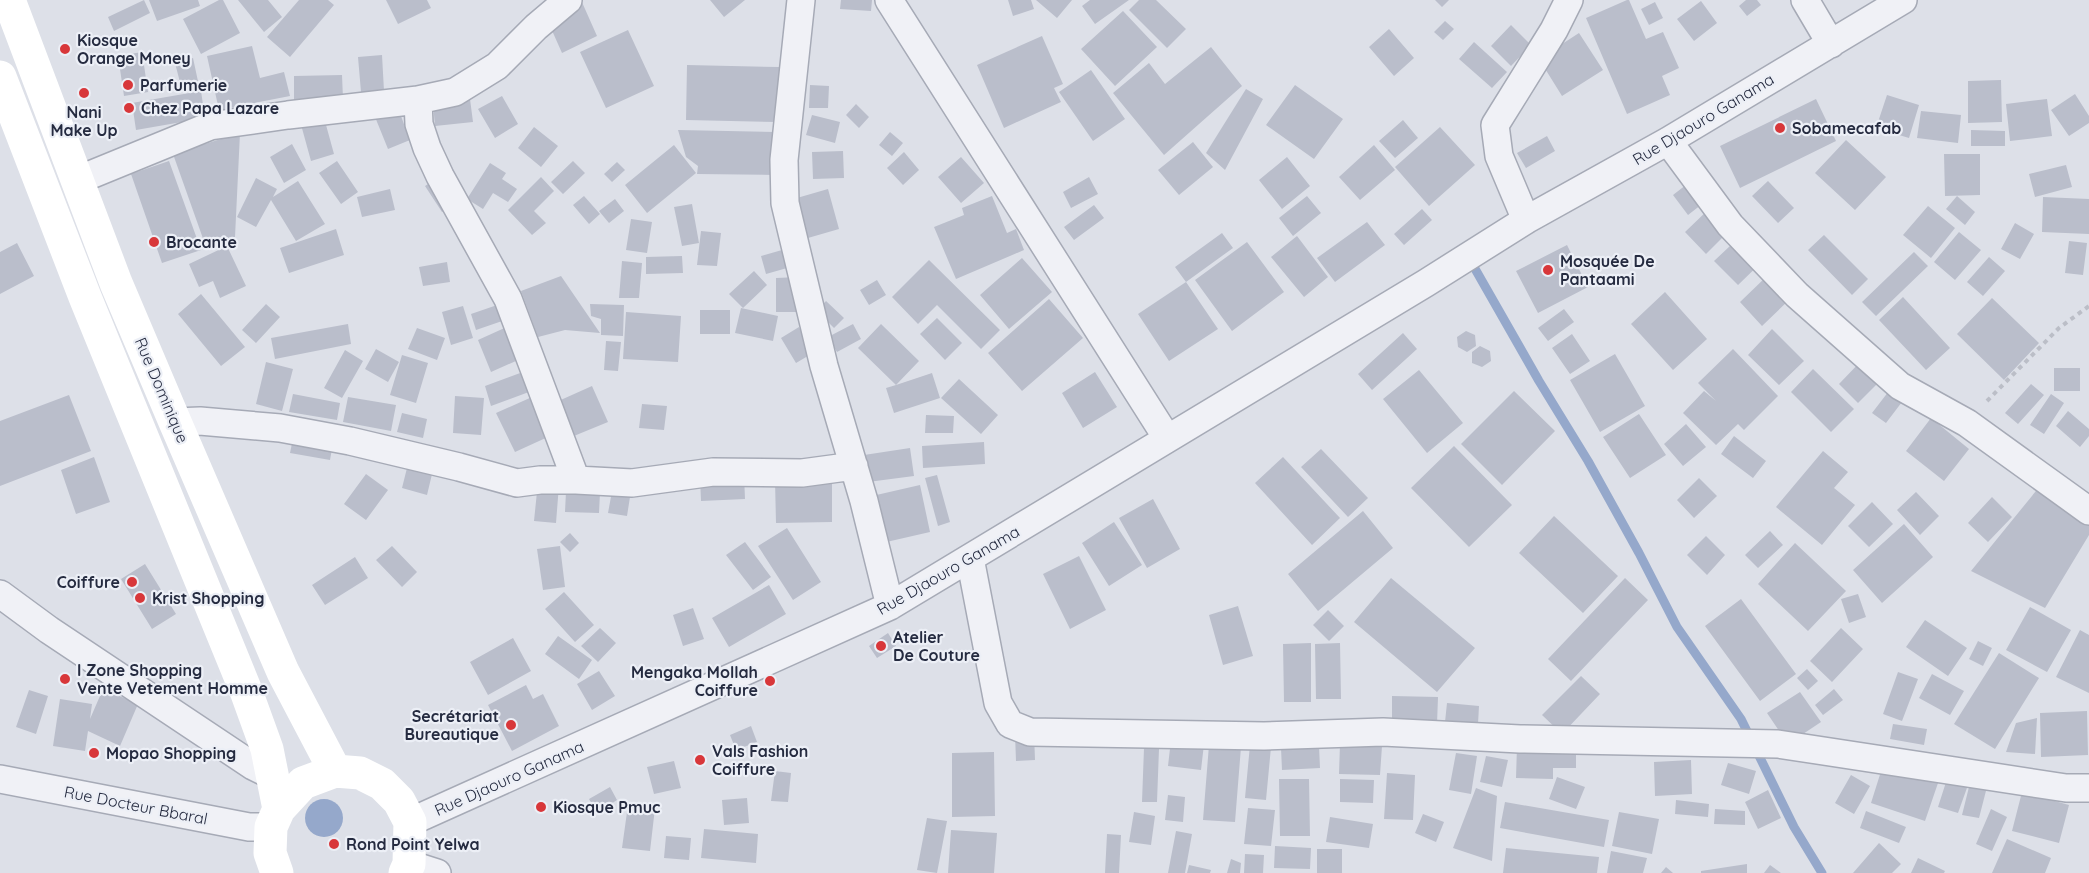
<svg xmlns="http://www.w3.org/2000/svg" width="2089" height="873" viewBox="0 0 2089 873" font-family="Quicksand,sans-serif">
<style>
.water{fill:#95a8cb}
.lines{fill:none;stroke-linecap:round;stroke-linejoin:round}
.stream{stroke:#95a8cb;stroke-width:9}
.building{fill:#babecb}
.street-casing{stroke:#a6aab6;stroke-width:30}
.path{stroke:#bbbec7;stroke-width:4;stroke-dasharray:4.5 4.5;stroke-linecap:butt}
.street{stroke:#f0f1f6;stroke-width:27}
.secondary{stroke:#fff;stroke-width:33}
.poi-dot{fill:#d8373a;stroke:#eceff6;stroke-width:2}
.labels{text-anchor:middle;stroke-width:4.5;stroke-linejoin:round;paint-order:stroke}
.poi-label{font-size:16px;font-weight:bold;fill:#252b40;stroke:#eceff6;text-anchor:start}
.street-label{font-size:16px;fill:#252b40;stroke:#eceff6}
</style>
<rect width="100%" height="100%" fill="#dde0e8"/>
<path class="water" d="M305 818a19 19 0 1 1 38 0a19 19 0 1 1-38 0Z"/>
<g class="lines">
<path class="stream" d="M1470,260L1539,381L1588,461L1639,553L1677,627L1741,719L1794,827L1822,873"/>
</g>
<path class="building" d="M144,0L150,13L114,31L108,17Z
M149,0H198L200,6L157,21Z
M219,0H223L240,33L201,54L183,19Z
M238,0H268L282,17L264,32Z
M299,0H328L334,5L290,57L267,37Z
M386,0H427L431,8L398,24Z
M581,0L597,36L562,53L546,17Z
M710,0H745L724,17Z
M841,0H872L871,11L840,9Z
M1008,0H1031L1034,9L1013,16Z
M1036,0H1072L1057,18Z
M1090,0H1129L1095,24L1082,6Z
M1139,0H1156L1186,29L1167,48L1129,10Z
M1435,0H1449L1442,7Z
M1627,0H1629L1646,39L1663,32L1679,68L1662,76L1670,95L1627,114L1586,18Z
M1746,0H1757L1761,5L1747,16L1739,6Z
M1701,1L1717,23L1694,41L1677,19Z
M1655,2L1663,18L1649,25L1641,9Z
M1123,11L1157,47L1115,86L1081,49Z
M1445,21L1454,29L1443,40L1434,32Z
M1511,25L1531,45L1511,66L1491,46Z
M1389,29L1414,58L1394,76L1369,47Z
M628,30L654,86L606,108L580,52Z
M1579,33L1603,70L1562,96L1539,59Z
M1042,36L1063,84L1054,88L1061,102L1004,128L977,65Z
M1474,42L1507,72L1492,88L1459,59Z
M252,46L260,78L284,72L290,96L219,110L207,56Z
M1211,47L1242,86L1164,155L1113,93L1149,63L1165,84Z
M142,52L148,92L124,96L118,56Z
M382,55L384,91L361,92L358,57Z
M193,58L199,86L182,90L175,63Z
M687,65L779,67L777,122L686,120Z
M1091,70L1125,119L1093,141L1059,92Z
M342,75L343,99L294,100V76Z
M2001,80L2002,122L1968,123V81Z
M810,85L829,86L828,108H809Z
M1295,85L1343,119L1314,159L1266,125Z
M1246,89L1263,99L1225,170L1206,153Z
M201,91L205,118L136,130L132,103Z
M2075,94L2089,116V123L2069,136L2051,110Z
M1887,95L1919,105L1909,138L1876,128Z
M502,96L518,124L495,138L478,109Z
M470,99L473,122L435,126L433,103Z
M1816,99L1836,141L1740,188L1720,146Z
M2047,99L2052,136L2010,141L2006,104Z
M396,103L410,140L388,149L373,112Z
M856,104L869,117L859,128L846,115Z
M1921,111L1961,115L1958,143L1917,138Z
M323,114L334,154L311,161L300,121Z
M812,115L840,122L835,143L806,135Z
M1403,120L1418,138L1395,158L1379,141Z
M534,127L558,146L541,167L518,148Z
M1440,127L1475,165L1429,206L1395,167Z
M678,130L776,132L775,175L697,174L698,166L686,157Z
M1971,130L2005,131V146H1971Z
M890,132L903,143L892,156L879,145Z
M240,133L235,237L206,247L173,154Z
M1547,136L1555,151L1526,168L1517,153Z
M1846,140L1886,177L1855,210L1815,173Z
M1193,142L1213,167L1179,195L1158,170Z
M292,144L306,170L284,183L270,157Z
M674,145L696,173L647,213L625,185Z
M1374,145L1395,170L1360,200L1339,177Z
M843,151L844,178L813,179L812,152Z
M904,152L919,170L903,185L887,168Z
M1944,154H1980V195L1945,196Z
M961,157L984,183L961,203L938,177Z
M1287,157L1310,186L1282,209L1259,180Z
M169,161L201,250L162,263L131,174Z
M337,161L358,192L341,204L319,173Z
M573,161L585,173L563,194L551,182Z
M617,162L625,170L612,182L604,174Z
M490,163L506,173L502,179L517,189L508,202L493,193L483,209L467,199Z
M2066,165L2072,187L2035,197L2029,174Z
M444,174L460,201L442,212L425,186Z
M541,177L554,191L534,211L546,223L532,235L508,210Z
M1089,177L1098,194L1071,208L1063,192Z
M256,178L277,189L273,197L298,181L325,224L296,241L271,200L256,227L237,217Z
M1691,181L1706,201L1688,215L1673,195Z
M1768,181L1794,208L1778,223L1752,196Z
M390,189L395,210L362,217L357,197Z
M828,189L839,229L801,240L790,200Z
M584,196L600,214L589,224L573,205Z
M992,196L1007,233L1016,229L1024,250L956,279L934,227L964,215L962,208Z
M1307,196L1321,213L1293,236L1279,218Z
M1957,196L1975,212L1965,225L1946,209Z
M2043,197L2089,199V234L2042,232Z
M615,199L624,211L609,223L599,211Z
M692,204L699,243L682,246L674,207Z
M1094,205L1104,218L1074,240L1064,227Z
M1928,206L1955,228L1931,258L1903,235Z
M1710,208L1731,229L1706,254L1685,232Z
M1422,209L1432,220L1404,245L1394,234Z
M631,219L652,222L647,253L626,250Z
M1367,222L1385,245L1335,282L1317,258Z
M2015,223L2034,234L2020,259L2001,249Z
M336,229L344,255L289,273L280,248Z
M701,231L721,233L717,266L697,265Z
M1746,231L1769,255L1738,285L1714,261Z
M1959,232L1981,250L1955,280L1934,262Z
M1222,233L1233,248L1186,282L1175,267Z
M1824,235L1868,279L1852,295L1808,250Z
M1297,236L1328,277L1304,297L1271,257Z
M2069,241L2087,243L2083,275L2065,273Z
M1247,242L1284,292L1232,331L1195,280Z
M17,243L34,276L0,294V252Z
M1567,245L1588,287L1538,313L1516,271Z
M227,246L246,286L220,298L213,281L199,287L189,264Z
M782,250L787,268L766,274L761,256Z
M1914,252L1928,266L1876,316L1862,302Z
M682,256L683,273L646,274V257Z
M1989,257L2005,271L1983,296L1967,282Z
M1022,258L1052,292L1009,329L980,295Z
M929,260L1000,330L981,349L937,305L918,324L892,297Z
M622,261L642,263L639,298H619Z
M447,262L450,282L423,286L419,267Z
M754,271L767,285L743,308L729,294Z
M561,276L600,333L565,330L538,337L521,291Z
M1767,276L1789,300L1762,326L1740,302Z
M799,277V312H776V278Z
M877,280L886,295L869,305L860,290Z
M1186,282L1218,329L1169,361L1138,314Z
M1665,292L1707,339L1673,370L1631,324Z
M201,294L245,347L221,366L178,314Z
M1903,297L1950,348L1926,370L1879,320Z
M1992,298L2039,343L2004,380L1957,334Z
M1049,299L1083,338L1022,391L988,353Z
M826,301L844,318L834,328L817,311Z
M503,303L508,319L476,330L471,314Z
M266,304L280,317L256,343L242,330Z
M590,304L624,305L623,336L601,335V319L591,316Z
M463,306L473,338L451,345L442,312Z
M741,308L778,316L773,341L735,333Z
M1564,309L1574,322L1548,341L1538,328Z
M700,310H730V334H700Z
M626,312L681,316L678,362L623,359Z
M937,318L962,343L945,360L920,334Z
M348,324L351,344L275,359L271,338Z
M853,324L861,339L837,352L828,337Z
M881,324L919,361L896,385L932,373L940,398L894,413L886,388L896,385L858,348Z
M511,325L525,357L491,372L478,340Z
M799,327L813,353L796,363L781,338Z
M417,328L445,338L437,360L408,349Z
M1772,329L1804,361L1779,385L1748,355Z
M1466,331L1475,335L1476,346L1467,352L1458,347L1457,337Z
M1403,333L1417,349L1372,390L1358,374Z
M1572,334L1590,361L1570,374L1552,348Z
M606,341L621,342L618,371L604,370Z
M1480,346L1490,351L1491,361L1482,367L1472,363V352Z
M376,349L399,362L388,382L365,369Z
M1733,349L1778,396L1744,430L1738,424L1716,445L1683,413L1704,391L1716,401L1698,383Z
M345,350L363,361L342,398L324,388Z
M1615,354L1645,406L1600,432L1570,380Z
M402,355L428,363L416,403L390,395Z
M1863,359L1883,378L1858,403L1839,384Z
M266,362L293,369L282,411L256,404Z
M2054,368H2080V391H2054Z
M531,369L537,389L491,406L485,386Z
M1813,369L1854,409L1831,432L1791,392Z
M1419,370L1463,423L1427,453L1383,399Z
M1095,372L1117,407L1083,428L1062,393Z
M959,379L998,415L981,434L941,398Z
M2031,384L2044,395L2018,424L2005,413Z
M592,386L608,422L569,438L554,403Z
M1892,387L1905,398L1886,423L1872,413Z
M1514,391L1555,431L1502,485L1461,444Z
M293,394L340,403L337,420L289,412Z
M2051,394L2064,403L2044,434L2030,425Z
M69,395L91,451L0,486V421Z
M455,396L484,398L481,435L453,433Z
M348,397L396,405L391,431L343,422Z
M532,397L550,436L515,452L496,413Z
M642,404L667,406L664,430L639,428Z
M2068,411L2089,429V436L2080,447L2056,426Z
M402,413L427,419L423,438L397,432Z
M1639,414L1666,455L1630,478L1603,437Z
M926,415L954,416L953,433H925Z
M1931,418L1969,449L1944,481L1906,451Z
M296,424L335,432L330,460L290,453Z
M1686,424L1706,447L1683,466L1664,444Z
M1734,436L1766,461L1753,478L1721,454Z
M984,442L985,464L923,468L922,446Z
M1454,446L1512,505L1469,547L1411,488Z
M910,448L914,476L868,482L864,455Z
M1321,449L1368,498L1348,517L1301,467Z
M1823,451L1848,472L1834,488L1855,505L1822,545L1776,507Z
M94,457L110,502L76,514L61,470Z
M1283,457L1340,518L1312,545L1255,483Z
M408,464L433,470L427,495L402,488Z
M567,471L601,472L599,513L565,512Z
M366,474L388,490L366,520L344,504Z
M615,475L633,478L627,516L608,513Z
M744,475L745,499L701,501L700,477Z
M937,475L950,522L938,526L925,478Z
M1699,478L1717,496L1694,518L1677,500Z
M832,479V522L776,523L775,480Z
M538,482L559,485L556,523L534,521Z
M920,485L930,532L882,543L872,496Z
M2040,486L2089,520V535L2045,608L1971,571Z
M1916,492L1939,516L1920,535L1897,510Z
M1992,497L2012,517L1988,542L1968,523Z
M1153,499L1180,549L1147,568L1119,518Z
M1872,502L1893,524L1869,547L1848,526Z
M1363,511L1393,548L1318,611L1288,574Z
M1554,516L1618,576L1583,613L1519,553Z
M1114,522L1142,565L1109,586L1082,543Z
M1904,524L1933,557L1882,603L1853,570Z
M787,528L821,582L793,600L758,546Z
M1770,531L1783,545L1758,568L1745,555Z
M570,533L579,543L570,552L560,542Z
M1706,536L1725,555L1707,575L1687,555Z
M745,542L771,577L753,590L726,555Z
M1795,543L1846,591L1808,631L1758,584Z
M392,546L417,572L402,587L376,560Z
M560,546L565,587L543,590L537,549Z
M1079,556L1106,610L1070,629L1043,574Z
M355,557L368,578L325,605L312,585Z
M145,564L176,614L152,629L121,579Z
M1391,578L1475,648L1437,692L1354,622Z
M1625,578L1648,600L1571,681L1548,659Z
M769,585L786,614L729,647L712,618Z
M564,592L594,625L575,642L545,609Z
M1858,594L1866,617L1849,623L1841,599Z
M1741,599L1796,674L1760,701L1705,626Z
M1238,606L1253,656L1223,665L1209,615Z
M2030,607L2071,630L2047,672L2006,650Z
M693,608L704,639L683,646L673,615Z
M1328,610L1344,626L1329,641L1313,625Z
M1925,620L1967,648L1948,676L1906,647Z
M600,628L616,643L598,662L581,646Z
M1841,628L1863,649L1832,682L1810,661Z
M2080,630L2089,635V693L2056,677Z
M888,633L896,646L877,658L869,646Z
M558,636L592,660L579,679L545,654Z
M513,638L531,671L488,695L470,662Z
M1978,641L1992,648L1983,666L1969,659Z
M1311,643V702H1284L1283,644Z
M1340,643L1341,699H1316L1315,644Z
M1999,653L2039,678L1995,749L1954,724Z
M1807,669L1818,681L1808,690L1797,678Z
M599,671L615,696L592,710L577,684Z
M1898,672L1918,679L1902,721L1883,714Z
M1932,674L1964,691L1950,715L1919,698Z
M1581,676L1600,694L1562,734L1542,715Z
M526,685L533,699L543,694L559,726L512,751L488,705Z
M103,689L138,704L120,746L88,731L85,751L53,746L60,699L92,704L90,719Z
M1834,689L1843,700L1823,715L1815,705Z
M29,690L48,696L36,734L16,727Z
M1800,692L1821,722L1788,744L1767,713Z
M1392,696L1438,697L1437,724L1392,723Z
M1447,703L1479,706L1478,724L1445,722Z
M2087,711L2088,755L2041,757L2040,713Z
M2037,718L2035,754L2006,752L2016,723Z
M1893,724L1927,729L1924,745L1890,739Z
M751,726L757,742L736,750L730,735Z
M1034,733L1035,760L1016,761L1015,734Z
M1171,740L1204,744L1201,770L1168,766Z
M1340,744L1382,746L1380,775L1339,774Z
M1209,745L1241,747L1235,822L1203,820Z
M1250,745L1271,747L1266,800L1245,798Z
M1319,746L1320,768L1282,770L1281,748Z
M1517,746L1576,747V768H1553V779L1516,778Z
M1144,748L1159,749L1157,802H1142Z
M994,752L995,816L952,817V753Z
M1456,753L1477,756L1471,794L1449,790Z
M1486,756L1508,760L1502,787L1480,782Z
M1691,760L1692,794L1655,796L1654,762Z
M674,761L681,788L654,794L647,767Z
M1728,763L1756,771L1749,794L1721,785Z
M1883,765L1938,783L1925,821L1871,803Z
M775,771L791,773L788,802L771,801Z
M1387,773L1415,775L1413,820L1384,819Z
M1851,775L1870,786L1854,814L1835,803Z
M1557,777L1585,787L1576,809L1549,799Z
M1279,779H1309L1310,836H1280Z
M1340,779L1374,780L1373,803L1340,802Z
M1947,779L1968,785L1958,813L1938,807Z
M1971,779L1988,783L1979,818L1962,815Z
M610,787L617,800L597,813L589,799Z
M1476,788L1497,796L1492,861L1453,848Z
M1768,790L1781,818L1758,829L1745,802Z
M2022,792L2069,805L2059,843L2012,831Z
M1168,795L1185,797L1183,822L1165,820Z
M747,798L749,823L724,825L722,800Z
M1676,800L1709,804L1708,817L1675,814Z
M1505,802L1609,820L1604,847L1500,828Z
M628,805L655,808L650,851L622,848Z
M1248,808L1275,810L1271,846L1244,844Z
M1715,809L1745,811V825L1714,824Z
M1991,809L2007,817L1992,851L1976,844Z
M1866,811L1906,827L1899,843L1860,828Z
M1134,812L1155,816L1151,845L1129,842Z
M1619,812L1659,819L1652,854L1612,846Z
M1423,814L1444,822L1436,842L1415,833Z
M1330,817L1373,824L1369,848L1326,842Z
M927,818L947,821L937,873L917,870Z
M704,829L758,834L756,863L701,858Z
M951,830L997,833L994,873H948Z
M1176,831L1192,834L1185,873H1168Z
M1107,834L1121,835L1119,873H1105Z
M666,836L691,838L689,860L664,858Z
M2007,839L2051,858L2045,873H1992Z
M1879,843L1901,864L1892,873H1853Z
M1275,846L1311,848L1310,869L1274,868Z
M1506,848L1599,857L1597,873H1503Z
M1317,849H1342V873H1317Z
M1611,851L1647,858L1643,873H1607Z
M1245,854L1264,855L1263,873H1244Z
M1918,858L1945,871L1944,873H1911Z
M1231,859L1241,863L1240,873H1227Z
M1747,864V873H1701V871Z
M1189,865L1211,870L1210,873H1187Z
M1770,865L1781,873H1764Z
M1666,867L1673,873H1661Z"/>
<g class="lines">
<g class="street-casing">
<path id="street" d="M801,0L784,160L785,203L824,366L864,501L890,606
M889,0L1167,438
M1805,0L1831,44
M1668,141L1730,225L1797,295L1900,386L1967,423L2089,511
M78,180L210,126L288,115L418,100L455,92L497,66L536,27L568,0
M1526,220L1499,156L1495,125L1554,30L1569,0
M175,422L200,421L280,428L350,441L459,467L517,483L540,480H576L508,299L440,176L427,148L419,124L418,100
M576,480L632,483L713,472L802,473L854,466
M970,558L998,703L1010,724L1030,732L1264,736L1383,732L1520,739L1778,744L2066,788H2089
M0,594L49,630L253,766L273,776
M0,779L249,827H271
M410,822L890,606L1426,283L1526,220L1668,141L1903,0
M409,864L437,873"/>
</g>
<path class="path" d="M1987,401L2059,328L2089,306"/>
<use href="#street" class="street"/>
<path class="secondary" d="M9,0L116,283L175,422L283,672L335,771
M0,77L85,297L246,691L267,749L279,809
M277,873L270,853L271,827L279,809L303,783L335,771L360,773L382,784L399,801L410,822L409,864L405,873"/>
</g>
<g class="poi-dot">
<circle cx="65" cy="49" r="6"/>
<circle cx="128" cy="85" r="6"/>
<circle cx="84" cy="93" r="6"/>
<circle cx="129" cy="108" r="6"/>
<circle cx="1780" cy="128" r="6"/>
<circle cx="154" cy="242" r="6"/>
<circle cx="1548" cy="270" r="6"/>
<circle cx="132" cy="582" r="6"/>
<circle cx="140" cy="598" r="6"/>
<circle cx="881" cy="646" r="6"/>
<circle cx="65" cy="679" r="6"/>
<circle cx="770" cy="681" r="6"/>
<circle cx="511" cy="725" r="6"/>
<circle cx="94" cy="753" r="6"/>
<circle cx="700" cy="760" r="6"/>
<circle cx="541" cy="807" r="6"/>
<circle cx="334" cy="844" r="6"/>
</g>
<g class="labels">
<g class="poi-label">
<text x="77" y="46">Kiosque<tspan x="77" dy="18">Orange Money</tspan></text>
<text x="140" y="91">Parfumerie</text>
<text x="141" y="114">Chez Papa Lazare</text>
<text x="84" y="118" text-anchor="middle">Nani<tspan x="84" dy="18">Make Up</tspan></text>
<text x="1792" y="134">Sobamecafab</text>
<text x="166" y="248">Brocante</text>
<text x="1560" y="267">Mosquée De<tspan x="1560" dy="18">Pantaami</tspan></text>
<text x="120" y="588" text-anchor="end">Coiffure</text>
<text x="152" y="604">Krist Shopping</text>
<text x="893" y="643">Atelier<tspan x="893" dy="18">De Couture</tspan></text>
<text x="77" y="676">I Zone Shopping<tspan x="77" dy="18">Vente Vetement Homme</tspan></text>
<text x="758" y="678" text-anchor="end">Mengaka Mollah<tspan x="758" dy="18">Coiffure</tspan></text>
<text x="499" y="722" text-anchor="end">Secrétariat<tspan x="499" dy="18">Bureautique</tspan></text>
<text x="712" y="757">Vals Fashion<tspan x="712" dy="18">Coiffure</tspan></text>
<text x="106" y="759">Mopao Shopping</text>
<text x="553" y="813">Kiosque Pmuc</text>
<text x="346" y="850">Rond Point Yelwa</text>
</g>
<g class="street-label">
<text transform="translate(1703 119) rotate(-31)" y="6">Rue Djaouro Ganama</text>
<text transform="translate(162 390) rotate(67)" y="6">Rue Dominique</text>
<text transform="translate(948 570) rotate(-30)" y="6">Rue Djaouro Ganama</text>
<text transform="translate(509 778) rotate(-24)" y="6">Rue Djaouro Ganama</text>
<text transform="translate(136 805) rotate(11)" y="6">Rue Docteur Bbaral</text>
</g>
</g>
</svg>
